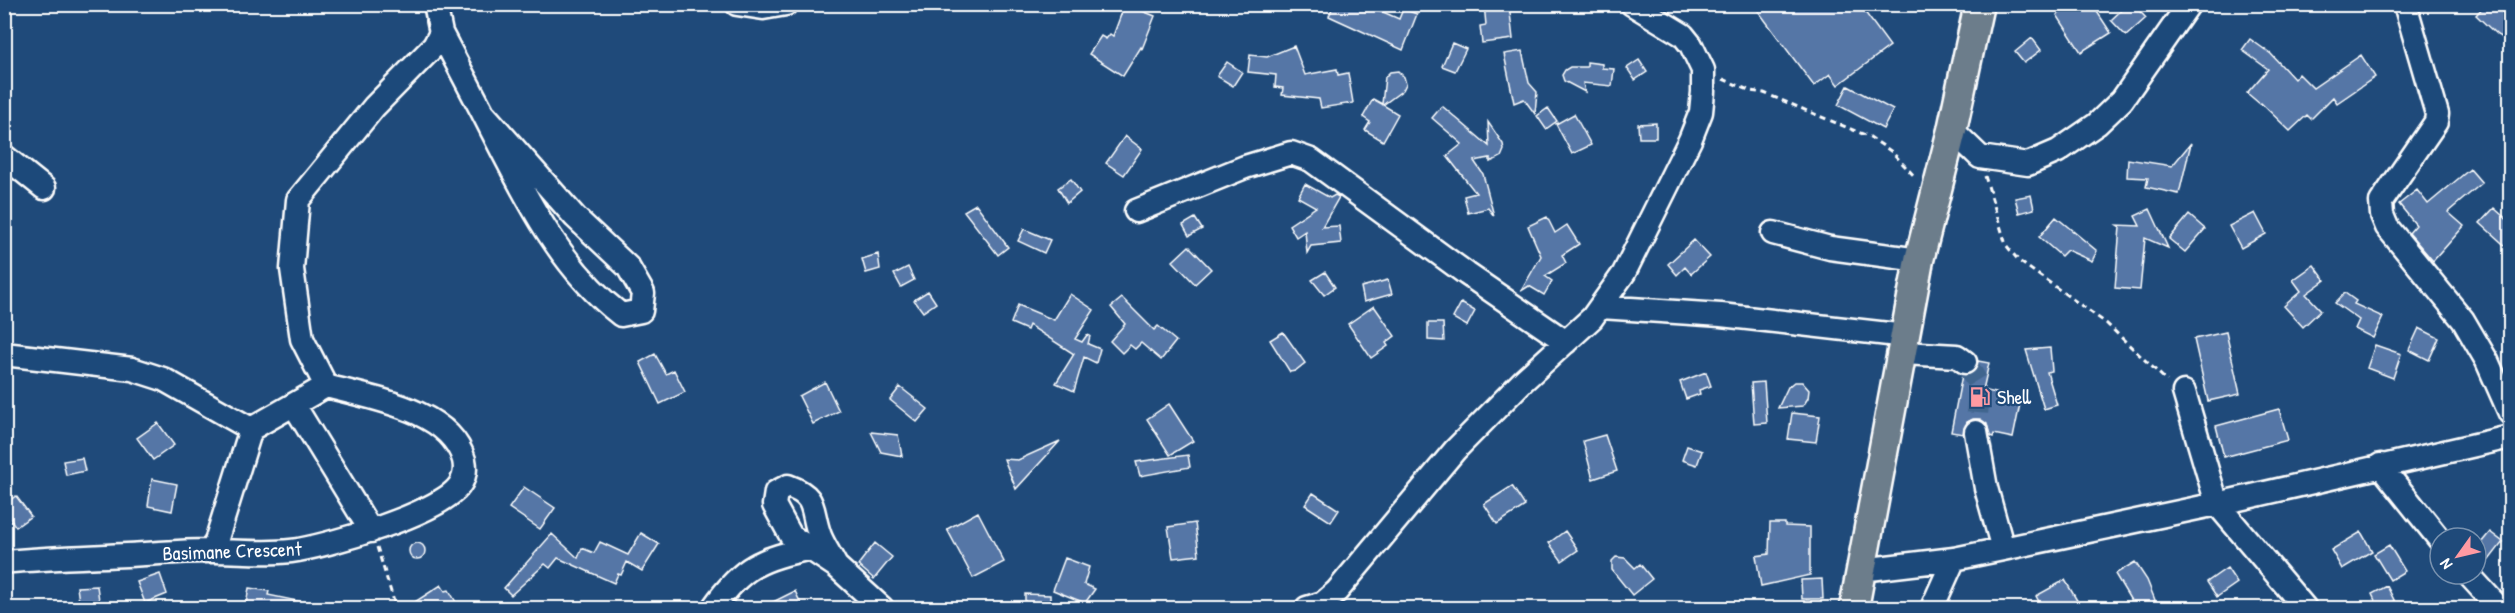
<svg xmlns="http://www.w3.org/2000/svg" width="2515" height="613" viewBox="0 0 2515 613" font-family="'Patrick Hand',sans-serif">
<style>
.building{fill:#5476a6;stroke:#fff;stroke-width:1.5}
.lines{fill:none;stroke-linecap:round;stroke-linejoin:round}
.minor-tunnel{stroke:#41658e;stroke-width:22;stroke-dasharray:22 11;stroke-linecap:butt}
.minor-casing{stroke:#fff;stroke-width:27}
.major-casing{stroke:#fff;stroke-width:33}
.path{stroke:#fff;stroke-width:3;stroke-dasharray:6 4.5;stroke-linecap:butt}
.minor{stroke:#1f4a7a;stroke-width:22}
.major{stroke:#6c7d8b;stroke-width:28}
.labels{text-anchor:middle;stroke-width:4.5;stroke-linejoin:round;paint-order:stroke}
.poi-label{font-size:20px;fill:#fff;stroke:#1f4a7a;text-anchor:start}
.street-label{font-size:20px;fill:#fff;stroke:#1f4a7a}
</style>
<rect width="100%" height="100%" fill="#1f4a7a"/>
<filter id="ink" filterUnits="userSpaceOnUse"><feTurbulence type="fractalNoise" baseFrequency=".0167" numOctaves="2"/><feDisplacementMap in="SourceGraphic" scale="12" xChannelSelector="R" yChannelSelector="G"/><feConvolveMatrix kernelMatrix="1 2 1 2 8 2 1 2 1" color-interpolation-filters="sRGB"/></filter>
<g filter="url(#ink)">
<path class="building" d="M1125,4L1155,16L1142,49L1141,47L1123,76L1089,54L1101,36L1106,39L1110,34L1113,36Z
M1334,4H1365L1399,19L1403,9L1417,14L1403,50L1329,16Z
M1484,4H1509L1513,39L1482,43L1480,26L1486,25Z
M1753,4H1859L1890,46L1838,85L1830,74L1814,86Z
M2073,4H2092L2111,33L2081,52L2057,15Z
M2128,4H2133L2146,18L2126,36L2111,20Z
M2486,4H2511V43L2497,35L2476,15Z
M2032,38L2041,50L2024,63L2015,52Z
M2250,39L2271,54L2294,79L2299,74L2313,88L2361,55L2375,77L2337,103L2333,97L2311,119L2307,115L2290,131L2261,103L2260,104L2247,93L2268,69L2242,50Z
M1452,43L1466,49L1455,71L1442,66Z
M1294,46L1305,75L1337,69L1338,75L1348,73L1353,103L1321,108L1319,99L1282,95L1283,88L1275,87L1276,75L1248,72L1250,55L1267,57Z
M1522,51L1529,83L1537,92L1535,114L1524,99L1514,103L1504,54Z
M1639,60L1647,72L1635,80L1627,68Z
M1227,62L1242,72L1233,86L1217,76Z
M1587,62L1602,64V68L1614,69L1612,86L1583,83L1585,92L1564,81L1562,75L1565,70L1570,67H1587Z
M1398,71L1404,77L1406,84L1403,90L1383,105L1398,114L1383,141L1365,130L1370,122L1363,117L1373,99L1382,104L1385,77L1390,72Z
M1848,86L1893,110L1883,129L1838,105Z
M1442,106L1489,146L1488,122L1503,144L1504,150L1501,157L1490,162V158L1474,161L1483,174L1494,216L1488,208L1468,213L1464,196L1476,193L1447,156L1462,144L1432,118Z
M1548,108L1557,121L1546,129L1537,116Z
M1574,114L1591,145L1572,154L1556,124Z
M1656,123V138H1639L1638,124Z
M1125,136L1142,149L1124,175L1106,163Z
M2191,143L2179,194L2146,187L2148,178L2127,177L2128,159L2172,166Z
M2470,169L2482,183L2448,212L2464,226L2433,261L2409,233L2416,225L2399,204L2417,190L2428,204Z
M1071,179L1080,192L1067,203L1058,188Z
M1305,184L1330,198L1335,195L1339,197L1322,227L1339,226L1341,243L1311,246L1307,253L1305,231L1296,237L1289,225L1316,207L1298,197Z
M2031,195L2034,209L2019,213L2015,198Z
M976,204L1008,247L998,255L964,211Z
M2494,208L2511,223V251L2480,223Z
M2150,209L2168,248L2145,238L2140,290L2115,288L2120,227L2117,225L2140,226L2135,216Z
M2255,213L2266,234L2241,248L2229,226Z
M2189,215L2205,229L2185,252L2169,239Z
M1547,217L1555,233L1567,225L1579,244L1562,255L1566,263L1545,276L1552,281L1544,295L1529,286L1521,291L1541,256L1528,226Z
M2056,217L2097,251L2092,261L2067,250L2061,256L2039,237Z
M1195,218L1202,229L1189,236L1183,225Z
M1024,229L1050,240L1044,253L1018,241Z
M1694,240L1710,257L1691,274L1685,267L1677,275L1668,264Z
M1189,246L1211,269L1195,284L1173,261Z
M878,254L880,269L866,273L862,259Z
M2314,265L2325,280L2306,294L2321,310L2303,327L2284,306L2301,291L2293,280Z
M908,267L914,280L901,287L894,274Z
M1325,272L1335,287L1324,295L1312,280Z
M1388,280L1392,294L1364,302L1361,287Z
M928,291L936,303L923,312L914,300Z
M2345,293L2356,301L2354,304L2383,317L2373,338L2355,329L2359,320L2335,303Z
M1070,294L1094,310L1075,339L1082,342L1087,335L1090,336L1088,344L1100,349L1096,363L1084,357L1074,391L1056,383L1074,354L1029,325L1027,330L1011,323L1018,305L1054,320Z
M1122,298L1154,330L1158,326L1176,341L1161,360L1141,343L1135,349L1130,345L1122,353L1110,341L1125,324L1111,307Z
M1461,303L1475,311L1467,326L1453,318Z
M1374,306L1395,336L1386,343L1388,346L1371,358L1348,324Z
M1428,323H1443L1444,341L1428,340Z
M2419,328L2439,338L2429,360L2409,350Z
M1283,332L1305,363L1295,371L1290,372L1270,340Z
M2226,332L2240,394L2208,401L2194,339Z
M2375,345L2401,354L2393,378L2367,368Z
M2050,348L2052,371L2047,372L2057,405L2044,409L2026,350Z
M655,354L666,374L674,370L685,392L660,404L640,362Z
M1978,361L1989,363L1983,390L2021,399L2013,438L1994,434L1993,437L1990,436L1987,424L1980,419H1973L1967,422L1963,434L1951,432L1962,375H1970L1975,371Z
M1706,372L1711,386L1699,390L1700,394L1686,399L1680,382Z
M825,382L839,411L813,424L799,396Z
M1764,382L1767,423L1754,424L1751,383Z
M1794,382H1802L1809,390L1808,398L1803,406L1778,408L1788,387Z
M900,387L928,409L917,422L890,400Z
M1169,404L1193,441L1170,455L1147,419Z
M2279,409L2288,440L2224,457L2216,426Z
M1792,413L1820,416L1816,442L1788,439Z
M158,423L174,445L153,460L137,438Z
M871,432L898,435L902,456L881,452Z
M1605,435L1617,471L1593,479L1583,441Z
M1060,441L1016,489L1004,459L1018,460Z
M1687,446L1702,451L1697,465L1682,460Z
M1188,455L1190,467L1140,476L1136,462Z
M82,458L85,471L66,475L63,461Z
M152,479L177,484L172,511L148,506Z
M1512,486L1525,506L1497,524L1484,504Z
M524,487L555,508L540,529L509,508Z
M1313,493L1339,510L1331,522L1305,505Z
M16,496L31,516L16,527L4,511V504Z
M978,512L1004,562L973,578L947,529Z
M1195,523L1199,555L1173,558L1168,527Z
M1770,523H1785V526L1810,527V575L1761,586L1756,556L1769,554Z
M1565,531L1578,550L1562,561L1549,543Z
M2361,532L2372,551L2342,569L2331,550Z
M2490,532L2503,542L2489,560L2476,549Z
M641,533L659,544L642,571L627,562L621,575L618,574L614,583L558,558L550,568L545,564L511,595L504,588L552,534L578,558L582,548L594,553L600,542L628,555Z
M409 551a8 8 0 1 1 16 0a8 8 0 1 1-16 0Z
M875,543L892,557L874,579L858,565Z
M2389,545L2405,571L2390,580L2374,554Z
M1616,557L1625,558L1635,568L1640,564L1652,579L1632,595L1612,570V561Z
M1065,558L1089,567L1084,584L1095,589L1085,603L1053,590Z
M2135,562L2147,580L2155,600L2147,609H2136L2115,574Z
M2227,568L2237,583L2217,597L2207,582Z
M160,574L167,594L145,603L137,582Z
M1822,579L1823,599H1802L1801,580Z
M2065,580L2082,609H2043L2036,596Z
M441,585L445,591L449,590L457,604L450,609H404Z
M97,586L100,607L80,609L77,587Z
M2387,586L2395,602L2379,609L2372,594Z
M249,588L269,591L268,595L302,602V609H245Z
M795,591L801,604L792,609H759Z
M1025,594L1050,595V609H1025Z"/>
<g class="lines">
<path class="minor-tunnel" d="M1965,362L1979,385L1976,432"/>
<g class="minor-casing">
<path id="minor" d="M737,4L763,8L786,4
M2405,4L2437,114L2436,122L2381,202L2382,215L2387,227L2463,320L2487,361L2510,413
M441,33L483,113L575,217L628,267L643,293L641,311L621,315C556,265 520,185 483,113
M1952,130L1980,157L2028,164L2058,151L2097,124L2122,100L2189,4
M4,156L44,188
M1136,211L1245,167L1291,153L1311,160L1467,274L1566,342
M1773,233L1830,248L1919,260
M1601,307L1721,315L1906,336
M1903,353L1957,356L1965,362
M4,354L132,369L163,379L251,429L213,551
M2184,392L2217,504L2305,608
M294,405L371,531
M251,429L326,386
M1976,432L1986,488L2003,549
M2380,465L2440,540
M4,562C45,558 86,557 127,555C156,554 185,550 214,551C240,551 265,554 291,551C325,547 440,513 459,486C465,478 466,469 464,460C450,409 370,398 326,386L302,339L292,269L298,200L374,107L434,46L441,33L435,4
M836,566C831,556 824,546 820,536C810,510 819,497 788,486L776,492L774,505L791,536L836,566L882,608
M1861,570L1954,559L2003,549L2217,504L2510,437
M2468,574L2499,608
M713,608C743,565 761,559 811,548
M1307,608L1323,603L1337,591L1455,450L1524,380L1592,318L1624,273L1690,140L1701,112L1703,92V70L1691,45L1683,35L1632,4
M1932,608L1954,559"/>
</g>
<g class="major-casing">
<path id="major" d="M1854,608L1919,260L1952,130L1979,4"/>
</g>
<path class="path" d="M1723,79L1751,91L1764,93L1870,137L1892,152L1916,178
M1985,176L2006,245L2019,261L2106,323L2167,381
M377,547L396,608"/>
<use href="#minor" class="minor"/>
<use href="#major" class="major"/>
</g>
</g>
<defs>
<g id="fuel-bare" transform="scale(1.62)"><path d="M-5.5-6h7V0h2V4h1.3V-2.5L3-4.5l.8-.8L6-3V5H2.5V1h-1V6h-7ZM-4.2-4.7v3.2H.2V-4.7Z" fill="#ff9aa2" stroke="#1f4a7a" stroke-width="2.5" paint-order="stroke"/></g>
</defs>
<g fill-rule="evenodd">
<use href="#fuel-bare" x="1980" y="397"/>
</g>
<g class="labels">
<g class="poi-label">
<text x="1997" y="404">Shell</text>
</g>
<g class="street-label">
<text transform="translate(232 551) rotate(-2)" y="7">Basimane Crescent</text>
</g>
</g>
<rect width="2515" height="613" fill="none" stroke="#1f4a7a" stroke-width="24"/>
<rect x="12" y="12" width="2491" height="589" fill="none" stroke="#fff" stroke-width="2" filter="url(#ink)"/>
<g transform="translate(2458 556) rotate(236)"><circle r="28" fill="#1f4a7a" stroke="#7992af" stroke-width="1.5"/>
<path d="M0-4.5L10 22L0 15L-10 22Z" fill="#ff9aa2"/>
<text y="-9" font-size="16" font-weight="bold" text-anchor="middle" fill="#ffffff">N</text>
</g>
</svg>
